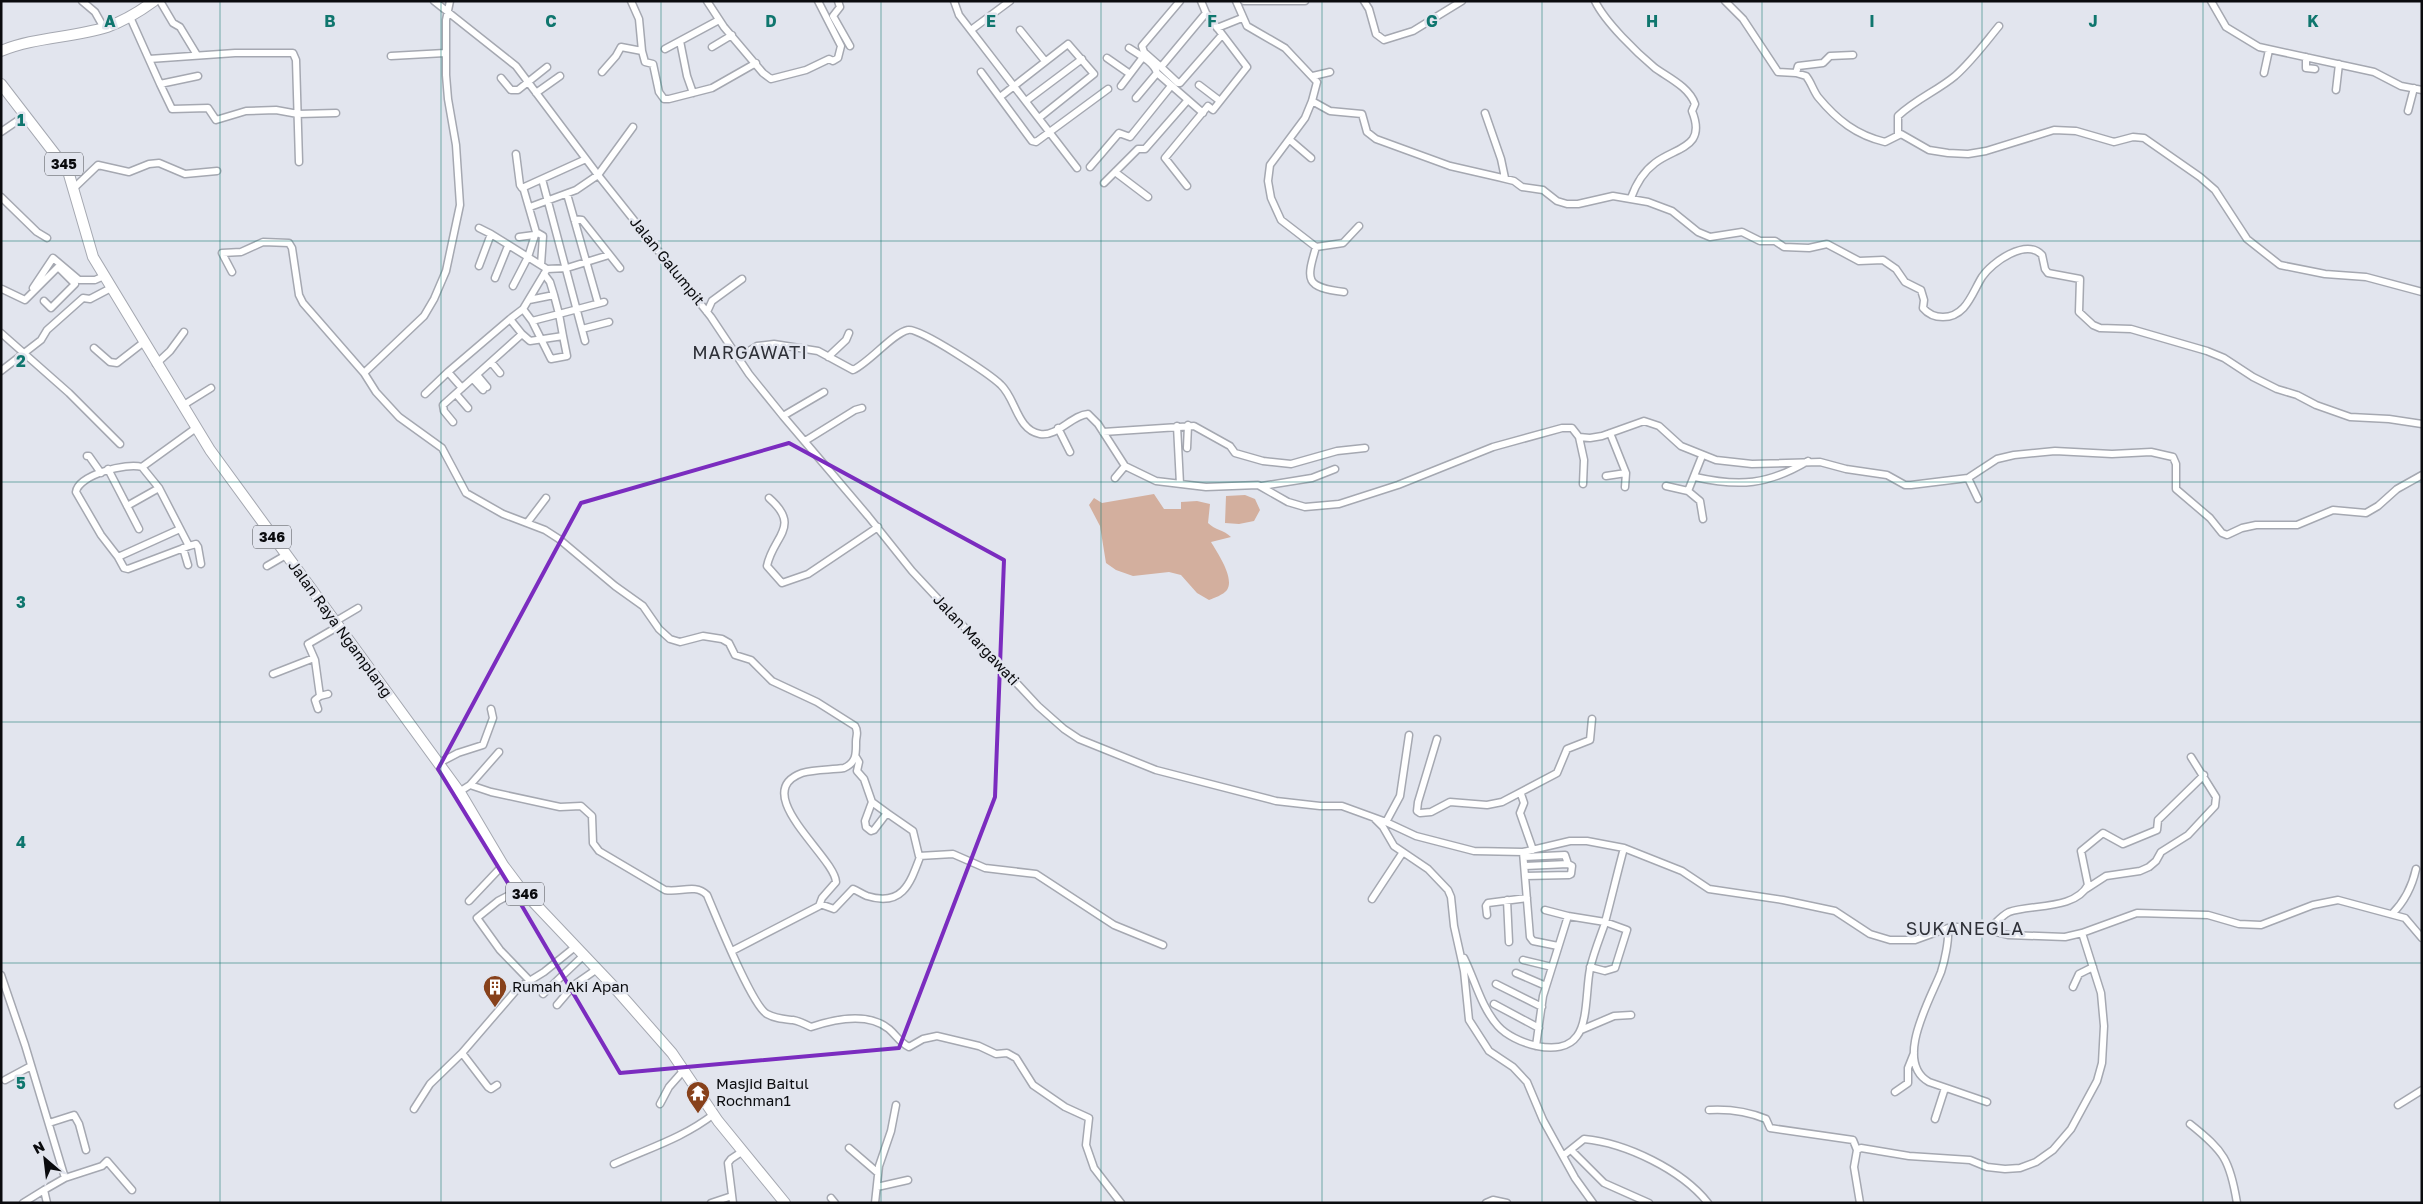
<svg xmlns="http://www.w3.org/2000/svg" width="2423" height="1204" viewBox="0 0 2423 1204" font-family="'Golos Text',sans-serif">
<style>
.forest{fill:#d3af9e}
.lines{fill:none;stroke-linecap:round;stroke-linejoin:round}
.street-casing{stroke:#a5a8b1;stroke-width:9}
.primary-casing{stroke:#a5a8b1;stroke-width:12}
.street{stroke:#fff;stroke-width:6}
.primary{stroke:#fff;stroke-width:10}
.marked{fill:none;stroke:#7b2cbf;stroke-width:4;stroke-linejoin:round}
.grid{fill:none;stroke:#0f766e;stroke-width:1;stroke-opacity:0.55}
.labels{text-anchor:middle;stroke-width:5;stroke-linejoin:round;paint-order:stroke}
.shield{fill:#e2e5ee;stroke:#4b4c51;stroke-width:1}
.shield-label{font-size:14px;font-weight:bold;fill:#0a0b0e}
.street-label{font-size:15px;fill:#0a0b0e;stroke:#e2e5ee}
.poi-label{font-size:15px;fill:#0a0b0e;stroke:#e2e5ee;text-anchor:start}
.quarter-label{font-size:18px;letter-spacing:1px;fill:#2f3138;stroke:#e2e5ee}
.grid-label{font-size:16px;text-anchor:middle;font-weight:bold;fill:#0f766e;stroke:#e2e5ee;stroke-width:5;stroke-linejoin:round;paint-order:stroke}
</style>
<rect width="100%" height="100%" fill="#e2e5ee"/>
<path class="forest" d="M1154,494L1164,509H1181V502L1197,501L1210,504L1208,523C1215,530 1224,530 1231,537L1211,542C1217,552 1235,578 1227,590C1223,595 1214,598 1209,600L1197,593L1181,575L1169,572L1133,576L1116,570L1106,563L1100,526L1089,505L1094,498L1102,503Z
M1245,495L1255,499L1260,510L1254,521L1239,524L1225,523L1226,496Z"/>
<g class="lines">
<g class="street-casing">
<path id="street" d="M82,1L95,12L104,28
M160,1L173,23L180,27L197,55
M434,1L516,66L598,175L711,317L749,374L783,416L868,516L912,571L1038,706L1064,729L1079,739L1156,770L1276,801L1320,806H1342L1386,822L1416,836L1474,851L1523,852L1570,841H1587L1624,848L1682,871L1709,889L1783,900L1835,911L1870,934L1890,940H1915L1948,928L1957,927L1979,928L2008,935L2065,937L2082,933L2137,913L2208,915L2239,924L2261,925L2313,905L2338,900L2405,918L2422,938
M631,1L639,19L642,51
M707,1L724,27L763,73L771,79L806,70L829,59L833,61L838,58L841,46L818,1
M838,1L840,7L833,16L850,46
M954,1L959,15L1077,168
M1180,1L1142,46L1144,52L1161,67L1206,13
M1236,1L1247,26L1285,48L1317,82L1312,101L1305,118L1270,165L1268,181L1271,198L1281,220L1316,247C1306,281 1305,287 1344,292
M1244,1H1305
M1364,1L1369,9L1376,34L1384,40L1413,31L1462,1
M1595,1C1605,22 1637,53 1655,68C1669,78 1689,87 1695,104L1692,111C1707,148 1676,147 1655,163C1643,172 1636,184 1631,198
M1725,1L1743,19L1778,72L1796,73L1806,76C1811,82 1813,90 1818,97C1837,120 1856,135 1885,142L1901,134L1929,150L1948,153L1968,154L1986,151L2054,130L2076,131L2114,142L2133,137L2144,138L2200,177L2215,190L2247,239L2280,265L2325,274L2366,277L2422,292
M2211,1L2226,27L2259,47L2374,72L2401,86L2422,90
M130,17L160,84L198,76
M1217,28L1242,18
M971,30L1010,1
M1020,30L1045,61
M680,41L687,76L693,93
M712,47L732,35
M1129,48C1138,54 1154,62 1157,73L1203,113
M665,49L719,20
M391,56L445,53
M2306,57V68L2315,69
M1107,58L1130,74
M149,59L235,53H293L296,60L299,162
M1161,67L1178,83H1180L1222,35
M602,72L616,56L621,47L642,51L645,62L653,64L659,92L664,99H669L712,88L756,63
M981,72L1032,141L1036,142L1108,89
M1796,73L1798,66L1823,63L1830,56L1853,55
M2264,73L2269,50
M1313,76L1330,72
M501,78L511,90H518L547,67
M160,84L172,109L208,108L216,120L246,111L276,110L298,114L336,113
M1199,85L1220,101
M1121,86L1143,57
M2336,90L2339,64
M536,93L560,76
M1000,97L1068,44L1094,74L1039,118
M1136,98L1157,73
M1026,101L1082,59
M1312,101L1330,111L1362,114L1367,132L1376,139L1450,166L1498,177L1514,181L1522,187L1543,190L1557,201L1567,204H1578L1613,196L1648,202L1672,211L1698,232L1710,237L1742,232L1760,241H1775L1784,247L1809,248L1827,244L1859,261L1883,260L1896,269L1905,282L1921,290L1924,300L1923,308C1928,314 1935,317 1943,317C1966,317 1972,293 1982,277C1992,262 2026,238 2042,255L2045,269L2048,273L2080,279L2079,312L2093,325L2100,328L2131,329L2207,351L2224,358L2253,377L2277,389L2297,395L2316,405L2350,417L2389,419L2422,424
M2408,111L2414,88
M1485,113L1501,159L1505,178
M1,132L20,119
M1898,135V116C1916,99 1937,91 1955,76C1972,61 1985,43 1999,26
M1290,140L1311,158
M516,154L520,185L522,188L586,159
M1090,167L1119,133L1130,137L1171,86
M1115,172L1148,197
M542,179L585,341
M1104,183L1138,149H1145L1187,101
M1187,186L1165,158L1208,106L1213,110L1247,67L1206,13L1201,1
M74,188L98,165L129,172L149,164L159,163L185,174L217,171
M567,194L598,303
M1,197L37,232L47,238
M530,207L576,190L598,175L633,127
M574,219L582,220L620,268
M479,228L491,234
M536,232L543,236L541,265
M519,237L534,235
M1316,247L1343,243L1359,226
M479,266L491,234L547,269L567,268L609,255
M232,272L222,253L241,252L263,242L289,243L292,248L299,295L303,303L364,373L376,392L399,417L442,448L466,493L503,514L545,530L559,539L615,586L643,606L659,629L670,639L680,642L703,636L722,639L729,643L735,655L751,660L772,681L817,702L855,726C859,732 856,735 856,742C856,753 857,762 844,768C830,770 815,769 802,773C748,793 835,857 836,882L822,898L819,906L732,951
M544,274L550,282L554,295
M495,278L508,246
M513,286L528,257L536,232L523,187
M33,288L53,258L79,280H95L104,276
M2,289L25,300L58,267L75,284L51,308L44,301
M529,300L554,295L559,314L532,321L551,359L567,356L563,336
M523,309L532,321
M707,312L712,301L742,279
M582,329L609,322
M1,333L69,393L120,444
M522,334L530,341L563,336L559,314L604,302
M94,348L110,362L117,363L144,342
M739,357L757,346L774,344L818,351L853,370C870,362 893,333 908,330C919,327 991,375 1001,385C1016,399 1017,430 1040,434C1057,437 1072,415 1088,414L1098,424L1125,466L1156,481L1206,487L1258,485L1288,502L1305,507L1339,504L1398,485L1493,447L1562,428H1572L1579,437L1590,438L1602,436L1644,421L1659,426L1681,446L1716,460L1752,464L1820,462L1846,469L1887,475L1905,485H1911L1968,478L1997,459L2014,455L2055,451L2112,454L2151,452L2173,457L2176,464V489L2210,518L2222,533L2227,535L2242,528L2256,525H2297L2333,510L2366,513L2378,506L2397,489L2422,475
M828,357L846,340L849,333
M491,362L500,373
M156,364L170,351L184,332
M1,371L41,340L47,330L83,298L90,299L111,288
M364,373L424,316L434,299L446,271L460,205L456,145L448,99L446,75V20L450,1
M477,375L487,387
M473,379L483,390
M462,388L448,372L510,319
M425,394L448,372
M456,394L468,408
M182,406L211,388
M783,416L824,392
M453,422L444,411L443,405L522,334L510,319L523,309L547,269
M1177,426L1180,484
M1058,428L1070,452
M1103,432L1194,426L1230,446L1235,453L1263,461L1291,464L1337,451L1365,448
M1610,433L1626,473L1625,487
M1579,437L1584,460L1583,484
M805,441L855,410L862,408
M1187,448L1188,425
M87,456H89L101,473
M142,467L196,428
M108,469L139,529
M1606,476L1626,473
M1695,477C1739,487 1768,485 1808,461
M1115,478L1125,466
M1968,478L1978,499
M1262,486L1312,478L1335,469
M1666,486L1688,491L1702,456
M1688,491L1700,501L1703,519
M769,498C802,527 773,536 767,566L782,583L808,574L878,527
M127,506L159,488
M527,523L546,498
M189,546L196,544L198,547L201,564
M183,548L188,565
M118,557L124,568L128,569L189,546L159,488L142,467C127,462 78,475 76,492L101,535L118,557L180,529
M267,566L286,555
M336,621L358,608
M273,674L314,658
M328,694L320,696L315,660L308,644L339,626
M318,709L315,700L320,696
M1437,739L1418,802L1417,811L1420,813L1431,812L1450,802L1487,805L1502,802L1557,773L1567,749L1590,740L1592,719
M856,757L859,762L857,771L864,779L872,802L865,821L866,827L871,831L874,830L887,813L913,831L919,856L953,854L985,868L1036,874L1114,925L1163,945
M439,763L458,753L483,745L493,718L491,709
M470,785L499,752
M459,792L470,785L491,792L560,807L581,806L592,816L593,843L599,851L665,890C680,893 695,883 707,895C716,916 752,1006 767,1014C776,1019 783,1019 793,1020C799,1021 805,1024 811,1027C835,1019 868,1012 889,1029C897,1036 899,1042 909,1047L923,1039L937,1036L979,1046L996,1054L1007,1053L1016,1058L1033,1085L1065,1107L1089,1118L1086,1145L1094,1168L1121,1203
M1521,794L1524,803L1520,813L1533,850
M872,802L887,813
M1375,819L1383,827L1394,846L1428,869L1448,890L1451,897L1454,926L1464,971L1469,1020L1489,1051L1513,1067L1527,1082L1543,1120L1575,1178L1593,1203
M1386,822L1400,796L1409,735
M1523,852L1530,937L1533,941L1558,946
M1524,857L1565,855L1568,864
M1525,866L1568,864L1572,866L1571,874L1569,875L1525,876
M521,889L498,901L477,918L500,950L530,981
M2086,889L2106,876L2140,871L2149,867L2156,861L2161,852L2188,835L2215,806L2216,797L2191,757
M1372,899L1403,852
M1507,900L1509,942
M469,901L503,865
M820,904L834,909L853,889C858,891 862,894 867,896C902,907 910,884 920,857
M1545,910L1568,916
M2392,914C2405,901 2412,887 2416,869
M1487,915L1486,906L1488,903L1527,898
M1948,928C1949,940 1945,960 1941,972C1931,998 1893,1062 1929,1082L1987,1102
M1988,930C1995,924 2001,916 2009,912C2032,904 2075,910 2088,885L2081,851L2103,833L2123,844L2157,830L2158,820L2204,775
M1464,958C1475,980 1481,1007 1498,1026C1513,1043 1561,1059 1577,1036C1588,1022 1586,988 1590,969C1593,955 1599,940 1604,926C1611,900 1617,874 1624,848
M1523,960L1552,967
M1516,973L1546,986
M1,975L25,1045L65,1178L44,1190L47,1203
M1496,984L1542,1007
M2073,987L2079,974L2093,967
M543,994L583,956
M1494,1004L1539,1028
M557,1005L574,985L597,969
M1581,1030L1614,1016L1631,1015
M1536,1046L1543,996L1568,916L1605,922L1627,930L1615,968L1605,971L1590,967
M462,1053L488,1087L491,1089L497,1085
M5,1080L31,1066
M1895,1092L1908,1083V1068L1914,1053
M660,1104L669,1087L684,1070
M2398,1105L2422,1090
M414,1109L430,1084L462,1053L518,988L544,972L575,947
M1709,1110C1727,1109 1749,1112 1766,1119L1770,1128L1853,1140L1857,1150
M1935,1119L1945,1088
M49,1123L74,1115L79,1124L86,1150
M2190,1124C2224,1151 2230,1160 2237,1203
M849,1148L878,1173
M1571,1150L1604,1183L1649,1203
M1564,1155L1584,1139C1626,1143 1682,1170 1708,1203
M614,1164C649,1148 683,1138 714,1114
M65,1178L102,1166L107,1161L132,1190
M877,1187L908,1180
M831,1198L835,1203
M23,1203L44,1190
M711,1203L732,1196
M733,1203L728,1163L731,1159L743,1151
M875,1203L879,1166L891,1131L896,1105
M1486,1203L1493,1200L1507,1203
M1860,1203L1854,1167L1857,1150L1861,1148L1909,1156L1970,1160L1987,1167L2005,1169L2020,1168L2036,1162L2053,1150L2071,1129L2097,1081L2102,1063L2104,1026L2101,993L2082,933"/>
</g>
<g class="primary-casing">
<path id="primary" d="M1,51C35,37 72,38 107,27C124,21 139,12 154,1
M1,84L68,171L93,257L210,450L461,794L503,865L521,889L614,987L672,1053L718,1121L785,1203"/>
</g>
<use href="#street" class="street"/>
<use href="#primary" class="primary"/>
</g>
<path class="marked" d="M789,443L1004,560L995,797L899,1048L620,1073L522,906L438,769L581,503Z"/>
<path class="grid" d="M220,1V1203M441,1V1203M661,1V1203M881,1V1203M1101,1V1203M1322,1V1203M1542,1V1203M1762,1V1203M1982,1V1203M2203,1V1203M1,241H2422M1,482H2422M1,722H2422M1,963H2422"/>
<defs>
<g id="building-pin" transform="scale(1.25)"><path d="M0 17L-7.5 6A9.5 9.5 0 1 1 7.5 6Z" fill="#87411b" stroke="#e2e5ee"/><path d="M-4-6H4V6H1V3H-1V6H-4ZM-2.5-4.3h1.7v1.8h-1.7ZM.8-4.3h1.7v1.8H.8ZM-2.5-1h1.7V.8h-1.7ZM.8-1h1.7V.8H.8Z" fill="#fff"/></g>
<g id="temple-pin" transform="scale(1.25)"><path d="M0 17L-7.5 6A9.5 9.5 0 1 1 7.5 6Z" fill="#87411b" stroke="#e2e5ee"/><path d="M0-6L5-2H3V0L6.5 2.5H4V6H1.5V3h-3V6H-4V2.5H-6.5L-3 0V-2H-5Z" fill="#fff"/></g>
</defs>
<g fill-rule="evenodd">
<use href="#building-pin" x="495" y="987"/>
<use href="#temple-pin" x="698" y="1093"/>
</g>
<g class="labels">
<g class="shield">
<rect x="45" y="152.5" width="38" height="23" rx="4"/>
<rect x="253" y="525.5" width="38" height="23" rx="4"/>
<rect x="506" y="882.5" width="38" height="23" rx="4"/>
</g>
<g class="shield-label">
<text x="64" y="169">345</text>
<text x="272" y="542">346</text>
<text x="525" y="899">346</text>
</g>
<g class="street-label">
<text transform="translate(667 261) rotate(51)" y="5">Jalan Galumpit</text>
<text transform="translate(340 629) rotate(54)" y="5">Jalan Raya Ngamplang</text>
<text transform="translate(976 640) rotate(47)" y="5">Jalan Margawati</text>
</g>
<g class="poi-label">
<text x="512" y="992">Rumah Aki Apan</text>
<text x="716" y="1089">Masjid Baitul<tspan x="716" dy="17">Rochman1</tspan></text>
</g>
<g class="quarter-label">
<text x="750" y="359">MARGAWATI</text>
<text x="1965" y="935">SUKANEGLA</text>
</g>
</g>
<g class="grid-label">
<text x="110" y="27">A</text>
<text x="330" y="27">B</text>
<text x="551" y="27">C</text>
<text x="771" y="27">D</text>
<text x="991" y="27">E</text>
<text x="1212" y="27">F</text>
<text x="1432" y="27">G</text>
<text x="1652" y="27">H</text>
<text x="1872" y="27">I</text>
<text x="2093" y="27">J</text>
<text x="2313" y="27">K</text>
<text x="21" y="126">1</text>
<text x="21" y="367">2</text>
<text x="21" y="608">3</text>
<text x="21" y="848">4</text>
<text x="21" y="1089">5</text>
</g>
<rect width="2423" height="1204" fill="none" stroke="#0a0b0e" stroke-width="5"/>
<g transform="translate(45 1159) rotate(332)" stroke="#e2e5ee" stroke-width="4" paint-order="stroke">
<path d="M0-4L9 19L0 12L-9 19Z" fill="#0a0b0e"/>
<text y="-8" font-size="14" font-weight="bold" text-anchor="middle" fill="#0a0b0e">N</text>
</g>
</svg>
